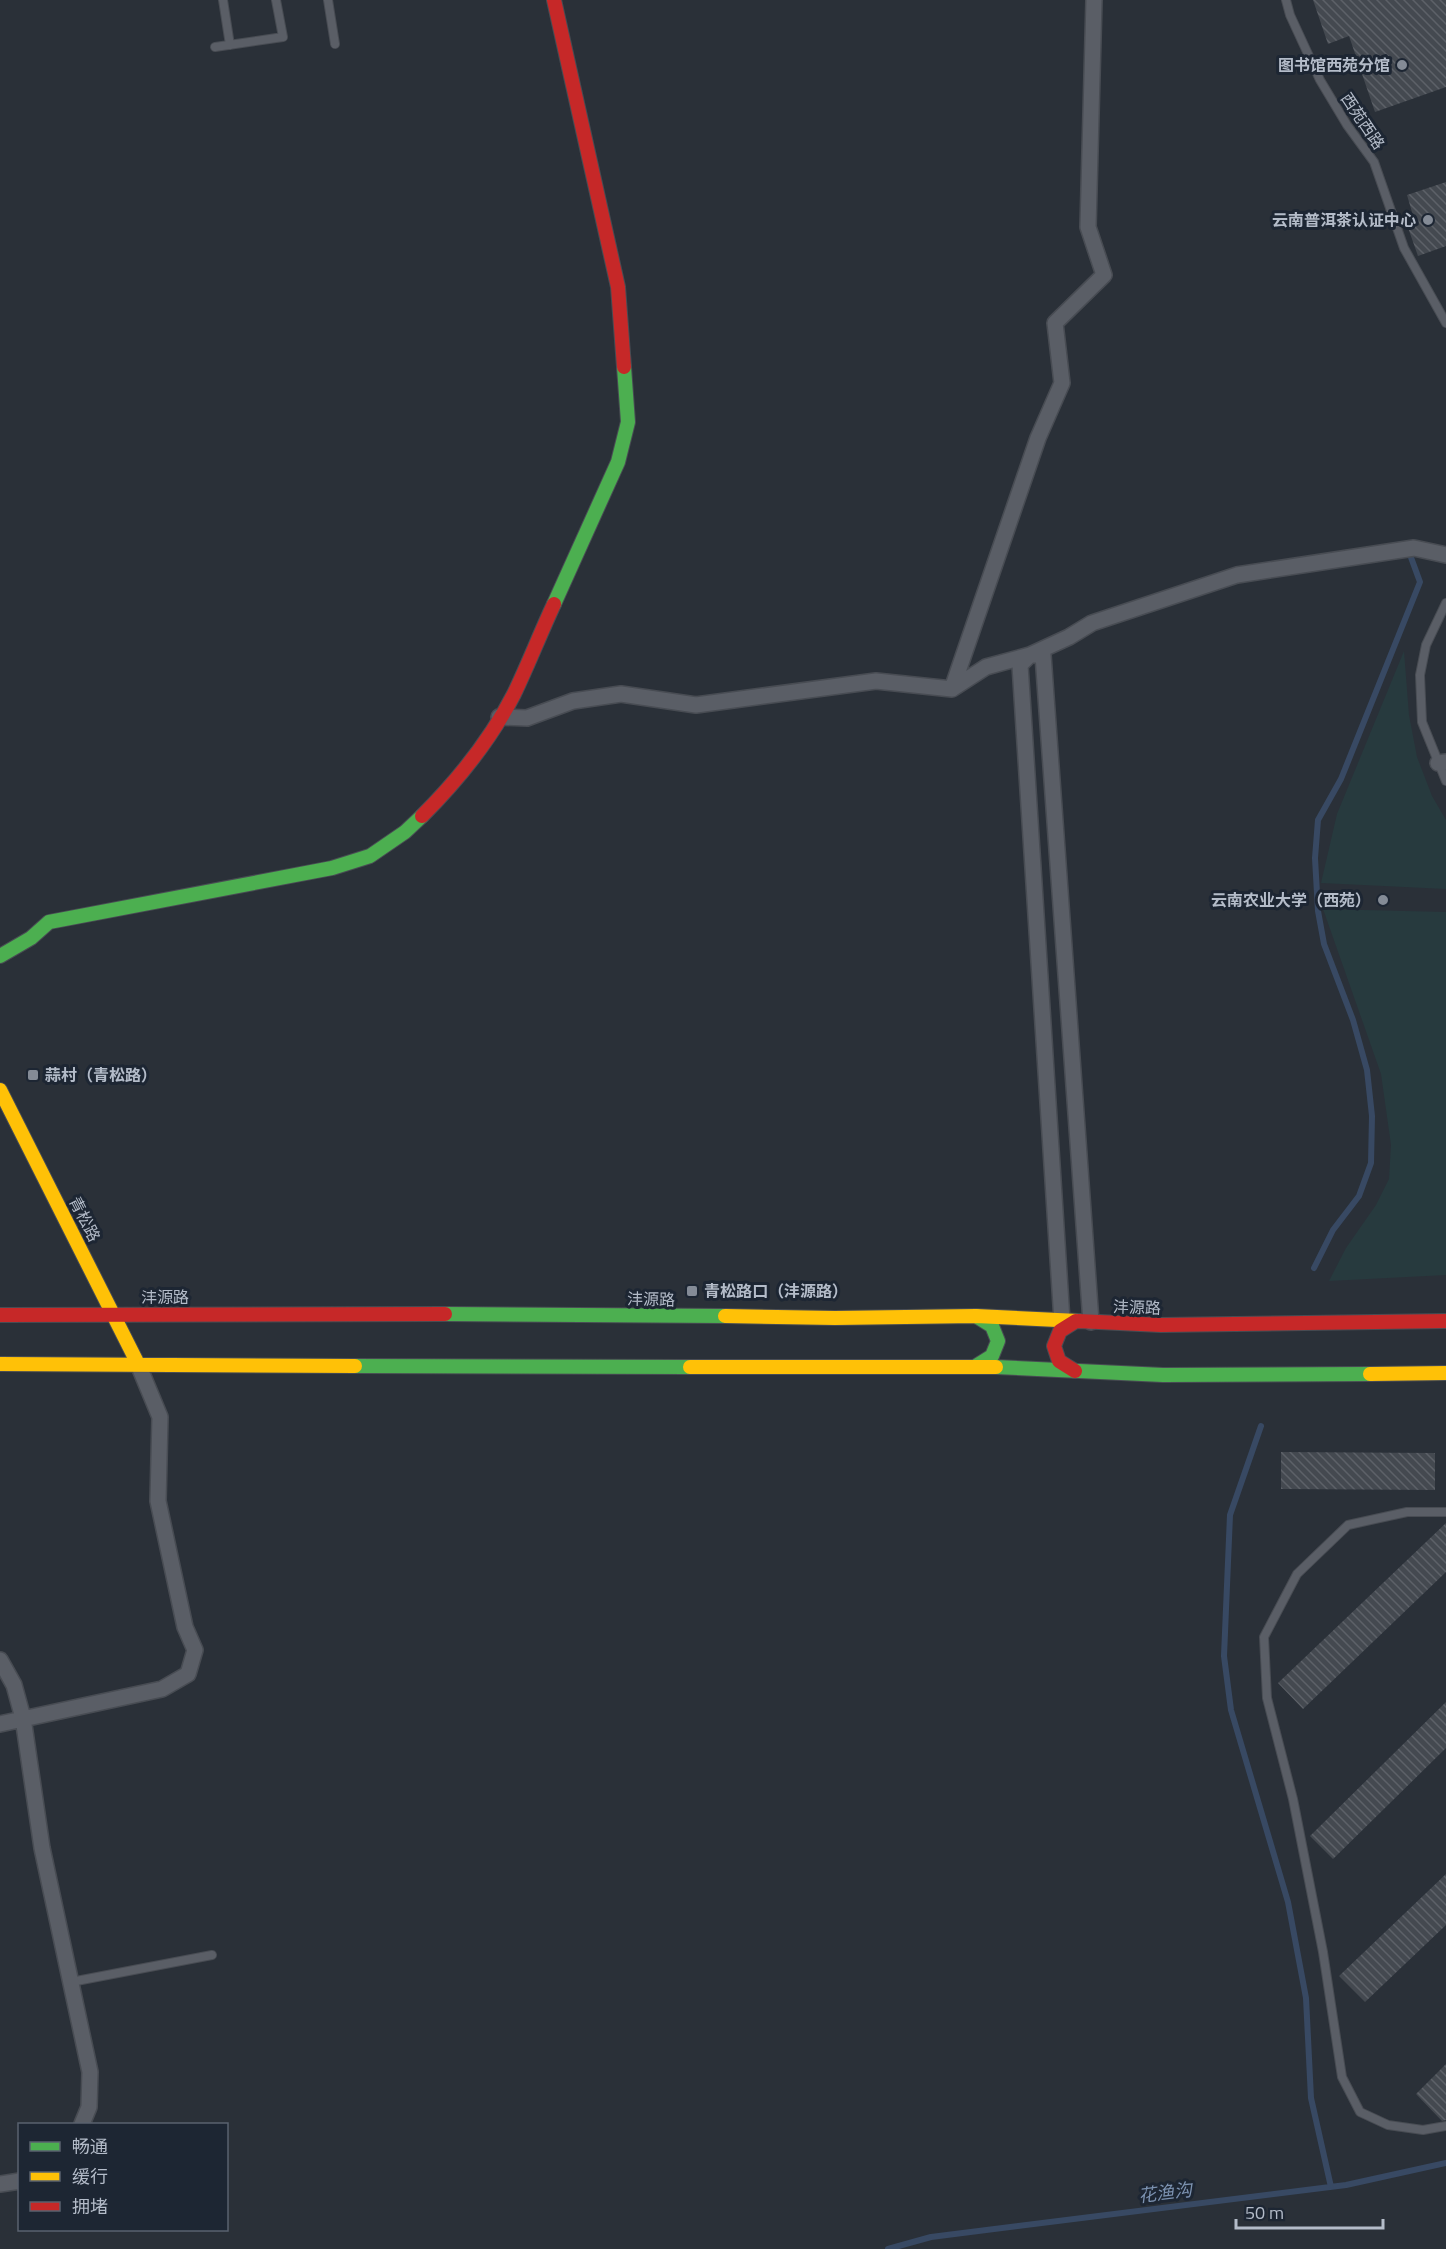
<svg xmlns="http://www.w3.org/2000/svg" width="1446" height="2249" viewBox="0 0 1446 2249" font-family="'Titillium Web','Noto Sans SC',sans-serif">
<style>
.grass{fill:#273a3e}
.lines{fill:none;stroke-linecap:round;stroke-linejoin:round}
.stream{stroke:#384963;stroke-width:6}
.building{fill:url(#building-back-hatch)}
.lane-casing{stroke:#484c53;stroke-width:10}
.street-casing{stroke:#484c53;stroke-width:18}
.fast-casing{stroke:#484c53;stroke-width:16}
.slow-casing{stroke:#484c53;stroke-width:16}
.jam-casing{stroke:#484c53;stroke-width:16}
.lane{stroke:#5a5e66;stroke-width:8}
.street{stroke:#5a5e66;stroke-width:15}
.fast{stroke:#4caf50;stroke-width:14}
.slow{stroke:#ffc107;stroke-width:14}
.jam{stroke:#c62828;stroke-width:14}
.poi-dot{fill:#848b96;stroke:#1d2633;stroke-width:2}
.labels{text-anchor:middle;stroke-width:6;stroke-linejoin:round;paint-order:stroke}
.poi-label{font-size:16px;font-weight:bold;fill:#b4bcc9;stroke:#1d2633;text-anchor:end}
.street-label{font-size:16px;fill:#b4bcc9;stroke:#1d2633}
.water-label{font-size:18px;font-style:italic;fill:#7c92b1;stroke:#1d2633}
</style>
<defs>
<pattern id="building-back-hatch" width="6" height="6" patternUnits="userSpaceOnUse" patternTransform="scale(1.5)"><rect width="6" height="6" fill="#444950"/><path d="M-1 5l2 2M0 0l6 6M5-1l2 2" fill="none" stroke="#5d6168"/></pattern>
</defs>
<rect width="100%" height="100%" fill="#2a3038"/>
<path class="grass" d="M1404,651L1409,715L1417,757L1432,796L1446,820V889L1321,883L1337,814Z
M1323,909L1446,912V1275L1329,1281L1346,1248L1376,1205L1389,1179L1391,1145L1381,1074Z"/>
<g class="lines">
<path class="stream" d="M1314,1268L1333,1230L1359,1196L1371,1163L1372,1116L1367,1070L1353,1020L1324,944L1318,911L1315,858L1318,820L1341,779L1420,582L1409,552
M1261,1426L1230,1515L1224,1656L1231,1710L1288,1902L1306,1998L1311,2098L1331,2187
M888,2249L931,2237L1346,2185L1446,2163"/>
</g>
<path class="building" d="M1313,0H1446V87L1375,112L1349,36L1328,44Z
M1446,182V246L1418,256L1406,222L1414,219L1407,195Z
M1281,1452L1435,1453V1490L1281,1489Z
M1446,1523V1572L1303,1709L1278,1683Z
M1446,1702V1748L1333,1859L1310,1836Z
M1446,1874V1925L1365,2002L1339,1976Z
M1446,2064V2120L1442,2121L1416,2094Z"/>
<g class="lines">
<g class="lane-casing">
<path id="lane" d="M223,0L230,45
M328,0L335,44
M1286,0L1290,15L1320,80L1347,125L1374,162L1404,248L1446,323
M215,47L283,37L276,0
M1446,603L1426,645L1420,675L1422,722L1446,781
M1446,1512H1407L1348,1525L1297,1574L1264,1637L1267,1698L1293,1799L1323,1952L1342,2077L1360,2112L1388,2125L1423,2130L1446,2126
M71,1982L212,1955"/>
</g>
<g class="street-casing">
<path id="street" d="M952,689L986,667L1030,655L1069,637L1092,623L1237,575L1414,548L1446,555
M499,717L527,718L573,701L621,694L696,705L876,681L952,689L1038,438L1062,383L1055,323L1104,275L1088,227L1094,0
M1438,763L1446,762
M1062,1321L1020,665L1030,655H1043L1091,1322
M0,1660L14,1685L23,1718L42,1848L90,2072L89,2107L82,2124
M0,1724L162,1689L188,1674L195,1650L185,1627L158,1501L160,1417L138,1364
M0,2184L20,2181"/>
</g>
<g class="fast-casing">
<path id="fast" d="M554,604L618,462L628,422L624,367
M0,956L31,938L49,922L332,868L370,856L405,832L422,816
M445,1314L725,1316
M976,1316L992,1326L998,1341L992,1356L976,1366
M355,1366L690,1367
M996,1367L1163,1375L1370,1374"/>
</g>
<g class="slow-casing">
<path id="slow" d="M0,1090L138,1364
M725,1316L835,1318L976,1316L1078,1321
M0,1364L355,1366
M690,1367H996
M1370,1374L1446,1373"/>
</g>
<g class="jam-casing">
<path id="jam" d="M554,0L618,287L624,367
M422,816C457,781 491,739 514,694C528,665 540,634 554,604
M0,1315L445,1314
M1078,1321L1161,1325L1446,1321
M1075,1371L1059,1361L1054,1346L1060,1331L1076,1321"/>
</g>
<use href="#lane" class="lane"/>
<use href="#street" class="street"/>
<use href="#fast" class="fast"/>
<use href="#slow" class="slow"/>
<use href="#jam" class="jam"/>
</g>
<g class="poi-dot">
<circle cx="1402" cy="65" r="6"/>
<circle cx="1428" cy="220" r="6"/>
<circle cx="1383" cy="900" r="6"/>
<rect x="27" y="1069" width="12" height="12" rx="3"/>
<rect x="686" y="1285" width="12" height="12" rx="3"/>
</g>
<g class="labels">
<g class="poi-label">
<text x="1390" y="71">图书馆西苑分馆</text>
<text x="1416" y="226">云南普洱茶认证中心</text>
<text x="1371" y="906">云南农业大学（西苑）</text>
<text x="45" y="1081" text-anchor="start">蒜村（青松路）</text>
<text x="704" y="1297" text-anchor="start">青松路口（沣源路）</text>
</g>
<g class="street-label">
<text transform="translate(1363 121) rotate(56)" y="6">西苑西路</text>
<text transform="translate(85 1219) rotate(63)" y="6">青松路</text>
<text x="165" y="1303">沣源路</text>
<text transform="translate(651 1299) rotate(1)" y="6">沣源路</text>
<text transform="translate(1137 1307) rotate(2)" y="6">沣源路</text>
</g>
<g class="water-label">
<text transform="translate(1165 2193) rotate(-7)" y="6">花渔沟</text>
</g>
</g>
<rect x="18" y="2123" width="210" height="108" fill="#1d2633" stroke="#59626f" stroke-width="1.5"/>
<rect x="30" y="2142" width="30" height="9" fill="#4caf50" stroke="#59626f" stroke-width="1.5"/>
<text x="72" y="2153" font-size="18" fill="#b4bcc9">畅通</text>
<rect x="30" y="2172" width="30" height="9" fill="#ffc107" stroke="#59626f" stroke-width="1.5"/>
<text x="72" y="2183" font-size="18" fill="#b4bcc9">缓行</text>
<rect x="30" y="2202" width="30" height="9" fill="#c62828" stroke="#59626f" stroke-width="1.5"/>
<text x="72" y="2213" font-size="18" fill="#b4bcc9">拥堵</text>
<path d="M1236 2219v9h147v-9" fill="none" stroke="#b4bcc9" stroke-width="3"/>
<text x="1245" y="2219" font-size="18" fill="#b4bcc9" stroke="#1d2633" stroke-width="4.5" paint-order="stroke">50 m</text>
</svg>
